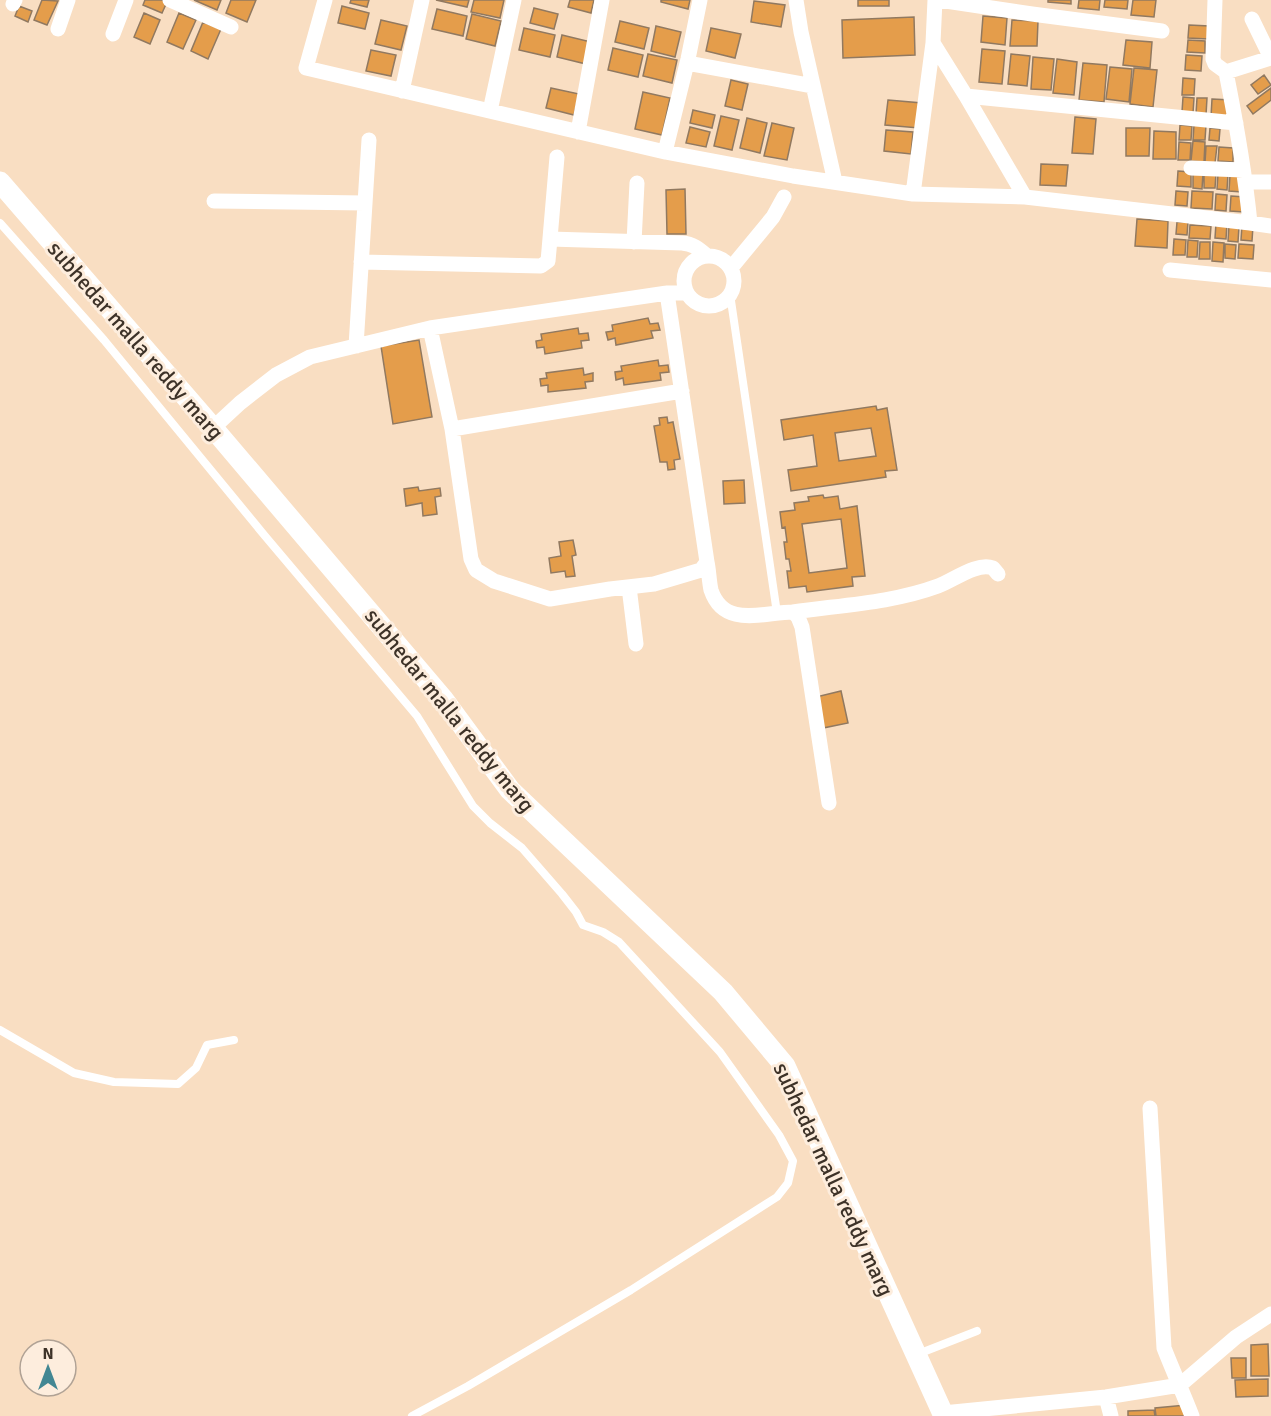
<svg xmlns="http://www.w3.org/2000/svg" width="1271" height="1416" viewBox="0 0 1271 1416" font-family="Signika,sans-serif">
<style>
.building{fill:#e49d4b;stroke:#917960;stroke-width:1.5;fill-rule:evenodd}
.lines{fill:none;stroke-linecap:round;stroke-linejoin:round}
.service{stroke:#fff;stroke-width:8}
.minor{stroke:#fff;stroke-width:15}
.secondary{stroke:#fff;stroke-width:21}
.labels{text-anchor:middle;stroke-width:6;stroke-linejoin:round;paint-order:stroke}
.street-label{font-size:22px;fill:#3d3228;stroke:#fdeddd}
</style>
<rect width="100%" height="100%" fill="#f9dec2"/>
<path class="building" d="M42,0L58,1L47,25L34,20Z
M145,0H162L167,2L162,13L143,5Z
M194,0H221L217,10Z
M231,0H256L247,22L226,13Z
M351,0H369L367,7L350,3Z
M436,0H469L467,7Z
M474,0H504L500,18L471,12Z
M570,0H594L591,13L568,7Z
M661,0H690L688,9L661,2Z
M858,0H889V6H858Z
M1048,0H1071V4L1048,2Z
M1079,0H1100L1099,10L1078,8Z
M1105,0H1128L1127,9L1104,7Z
M1133,0H1156L1154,17L1131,15Z
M754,1L785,5L781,27L751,22Z
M19,6L32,11L28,22L15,16Z
M342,6L369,13L365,29L338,23Z
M534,8L558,14L554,29L530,23Z
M437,9L467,16L463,36L432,29Z
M144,13L160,20L150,44L134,37Z
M179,13L196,20L183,49L167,42Z
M472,14L501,21L495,46L466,39Z
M983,16L1007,18L1005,45L981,42Z
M914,17L915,55L843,58L842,20Z
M381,20L407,26L401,50L375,44Z
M1012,20L1038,21L1037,46H1010Z
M620,21L649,28L644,49L615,42Z
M203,22L221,29L208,59L191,51Z
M1189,25L1209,26L1208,39L1188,38Z
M656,26L681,32L675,57L651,51Z
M524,28L555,35L550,57L519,50Z
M711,28L741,34L735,58L706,51Z
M562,35L591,42L586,64L557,57Z
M1126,40L1152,42L1150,68L1123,65Z
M1188,40L1205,41V53L1187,52Z
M613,48L643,55L638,77L608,70Z
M982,49L1005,51L1002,84L979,82Z
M371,50L396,55L391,76L366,71Z
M648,54L677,60L672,83L643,76Z
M1011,54L1030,56L1027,86L1008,84Z
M1186,55L1202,56L1201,71L1185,70Z
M1033,57L1054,59L1051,90L1031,89Z
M1057,59L1077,62L1074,95L1053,93Z
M1083,63L1107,65L1104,102L1079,100Z
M1110,67L1132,69L1129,102L1106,99Z
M1134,68L1157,70L1153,107L1130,104Z
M1264,75L1271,85L1258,94L1251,85Z
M1183,78L1195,79L1194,95H1182Z
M731,80L748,84L742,110L725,106Z
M551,88L579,94L574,115L546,108Z
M1271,88V100L1253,114L1247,106Z
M643,92L670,98L662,135L635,129Z
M1183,97L1194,98L1193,113L1182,112Z
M1197,98H1207L1206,115L1196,114Z
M1212,99L1231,100L1229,118L1211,117Z
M888,100L922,103L919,128L885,125Z
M693,110L715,115L712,128L690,123Z
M721,116L739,120L732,150L714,146Z
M1075,117L1096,119L1093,154L1072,153Z
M747,118L767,123L760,153L740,148Z
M772,123L794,128L787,160L764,156Z
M1180,125L1192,126L1191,140H1179Z
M1194,125H1206L1205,140H1193Z
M690,127L710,132L706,147L686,143Z
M1126,128H1150L1149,156H1126Z
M1210,128L1220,129L1219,141L1209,140Z
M886,130L913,132L911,154L884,151Z
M1154,131L1176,132V159H1153Z
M1193,141L1205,142L1204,162L1191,161Z
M1179,142L1191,143L1190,160H1178Z
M1206,146H1217L1215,163H1205Z
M1219,147L1233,148V162L1218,161Z
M1041,164L1068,165L1066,186L1040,185Z
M1178,171L1191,172V187L1177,186Z
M1193,172L1203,173L1202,189L1193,188Z
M1204,174H1216L1215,188H1204Z
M1218,174H1228L1227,190L1217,189Z
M1230,175L1243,176L1242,192L1229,191Z
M685,189L686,234H667L666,190Z
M1176,191L1188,192L1187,206L1175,205Z
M1192,191L1213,192L1212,209L1191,208Z
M1216,194L1227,195L1226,211L1215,210Z
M1231,196L1245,197L1244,212L1230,211Z
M1137,219L1168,221L1167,248L1135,246Z
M1177,222H1188L1187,235L1176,234Z
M1216,223L1227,224L1226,239L1215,238Z
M1190,225L1211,226L1210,239L1189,238Z
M1229,225L1239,226L1238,242L1228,241Z
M1242,225L1253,226L1252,241L1241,240Z
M1174,239L1186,240L1185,255H1173Z
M1188,240L1198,241L1197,257H1187Z
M1200,242H1210V259H1199Z
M1213,242L1224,243L1223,262L1212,261Z
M1225,244L1236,245L1235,259L1225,258Z
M1239,244L1254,245L1253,259L1238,258Z
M648,318L650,324L658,323L660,330L651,331L653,338L616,345L615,338L608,340L606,332L613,331L612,325Z
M578,328L579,334L588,333L589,340L581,341L582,348L545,354L544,347L537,348L536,341L542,340L541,334Z
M419,340L432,417L393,424L381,346Z
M658,360L659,366L668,365L669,372L660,373L661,380L624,385L623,378L616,380L615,372L622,371L621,366Z
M583,368L584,375L593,373V381L585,382L586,388L548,392V385L541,386L540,379L547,378L546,373Z
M876,406L877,410L887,408L897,470L885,471L886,477L791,491L788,470L817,466L813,435L784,440L781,420ZM871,428L876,456L839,461L835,433Z
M667,417L668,423L673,422L680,459L674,460L675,469L668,470L667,462H660L654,426L660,425L659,418Z
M744,480L745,503L724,504L723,481Z
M418,487L419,491L440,488L441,496L435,497L437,514L423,516L422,503L406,506L404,489Z
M823,495L824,498L838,496L840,509L857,506L865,576L852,577L853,586L807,592L806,586L789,588L787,571H791L789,559H786L784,542H787L785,527L782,528L780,512L795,510L794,503L809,501L808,497ZM841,519L847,568L809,573L802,524Z
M573,540L576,555L572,556L575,576L566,577L565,571L551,573L549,558L561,556L559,542Z
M841,691L848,723L823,728L816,697Z
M1268,1344L1269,1376H1251V1345Z
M1231,1358H1246V1378H1232Z
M1268,1379V1396L1236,1397L1235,1380Z
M1186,1405L1187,1416H1156L1155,1408Z
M1154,1410L1155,1416H1128V1411Z"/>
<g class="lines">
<path class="service" d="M0,223L104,340L265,536L417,716L473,806L490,823L522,848L562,894L576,912L583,925L603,932L619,942L720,1052L779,1135L793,1161L788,1183L777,1197L631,1290L468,1386L412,1416
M730,294L777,613
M0,1030L74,1073L114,1082L178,1084L196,1068L207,1045L234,1040
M918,1354L977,1331"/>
<path class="minor" d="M170,0L231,27
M325,0L306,68L665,152L793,176L913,194L1025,197L1250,223C1245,172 1236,122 1226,72L1271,58
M796,0L801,32L835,182
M935,0L933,43L966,96L1025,197
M939,0L1032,14L1162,31
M1215,0L1213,59L1215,64L1226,72
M13,4L15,0
M1252,19L1271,58
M58,29L68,0
M113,34L126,0
M687,63L813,86
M402,91L422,0
M966,96L1236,123
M490,111L514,0
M578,132L602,0
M665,152L688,59L700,0
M1191,168L1243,170
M1246,182H1271
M913,194L933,43
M214,201L365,203
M1250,223L1271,226
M550,239L682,243C693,244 698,248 706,255
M634,242L637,183
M684 281a25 25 0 1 1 50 0a25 25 0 1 1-50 0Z
M361,262L541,266L548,261L549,250L557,157
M731,268L773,217L784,197
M1170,270L1271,280
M430,328L452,429L471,559L476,570L494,581L550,599L610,589L654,584L701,570L707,562L667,293
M356,346L369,140
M213,428L240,403L276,375L310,357L430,328L667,293H686
M452,429L682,391
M707,562C709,571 709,581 711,590C724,629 764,612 793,612L798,617L802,627L829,803
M629,587L636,644
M793,612C841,605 892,603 938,586C954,580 977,562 993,568L998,574
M1150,1108L1164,1348C1173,1371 1183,1393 1192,1416
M1106,1397L1111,1416
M943,1413L1106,1397L1180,1385L1236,1337L1271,1314"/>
<path class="secondary" d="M0,182L213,428L443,699L510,790L723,992L785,1066L944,1416"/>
</g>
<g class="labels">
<g class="street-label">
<text transform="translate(136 340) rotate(49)" y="8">subhedar malla reddy marg</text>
<text transform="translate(450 710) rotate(51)" y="8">subhedar malla reddy marg</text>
<text transform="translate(834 1179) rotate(65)" y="8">subhedar malla reddy marg</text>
</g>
</g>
<g transform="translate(48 1368)"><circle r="28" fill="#fdeddd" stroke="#b0a295" stroke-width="1.5"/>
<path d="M0-4.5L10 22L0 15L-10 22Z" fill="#428793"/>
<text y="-9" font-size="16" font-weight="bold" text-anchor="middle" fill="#3d3228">N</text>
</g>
</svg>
